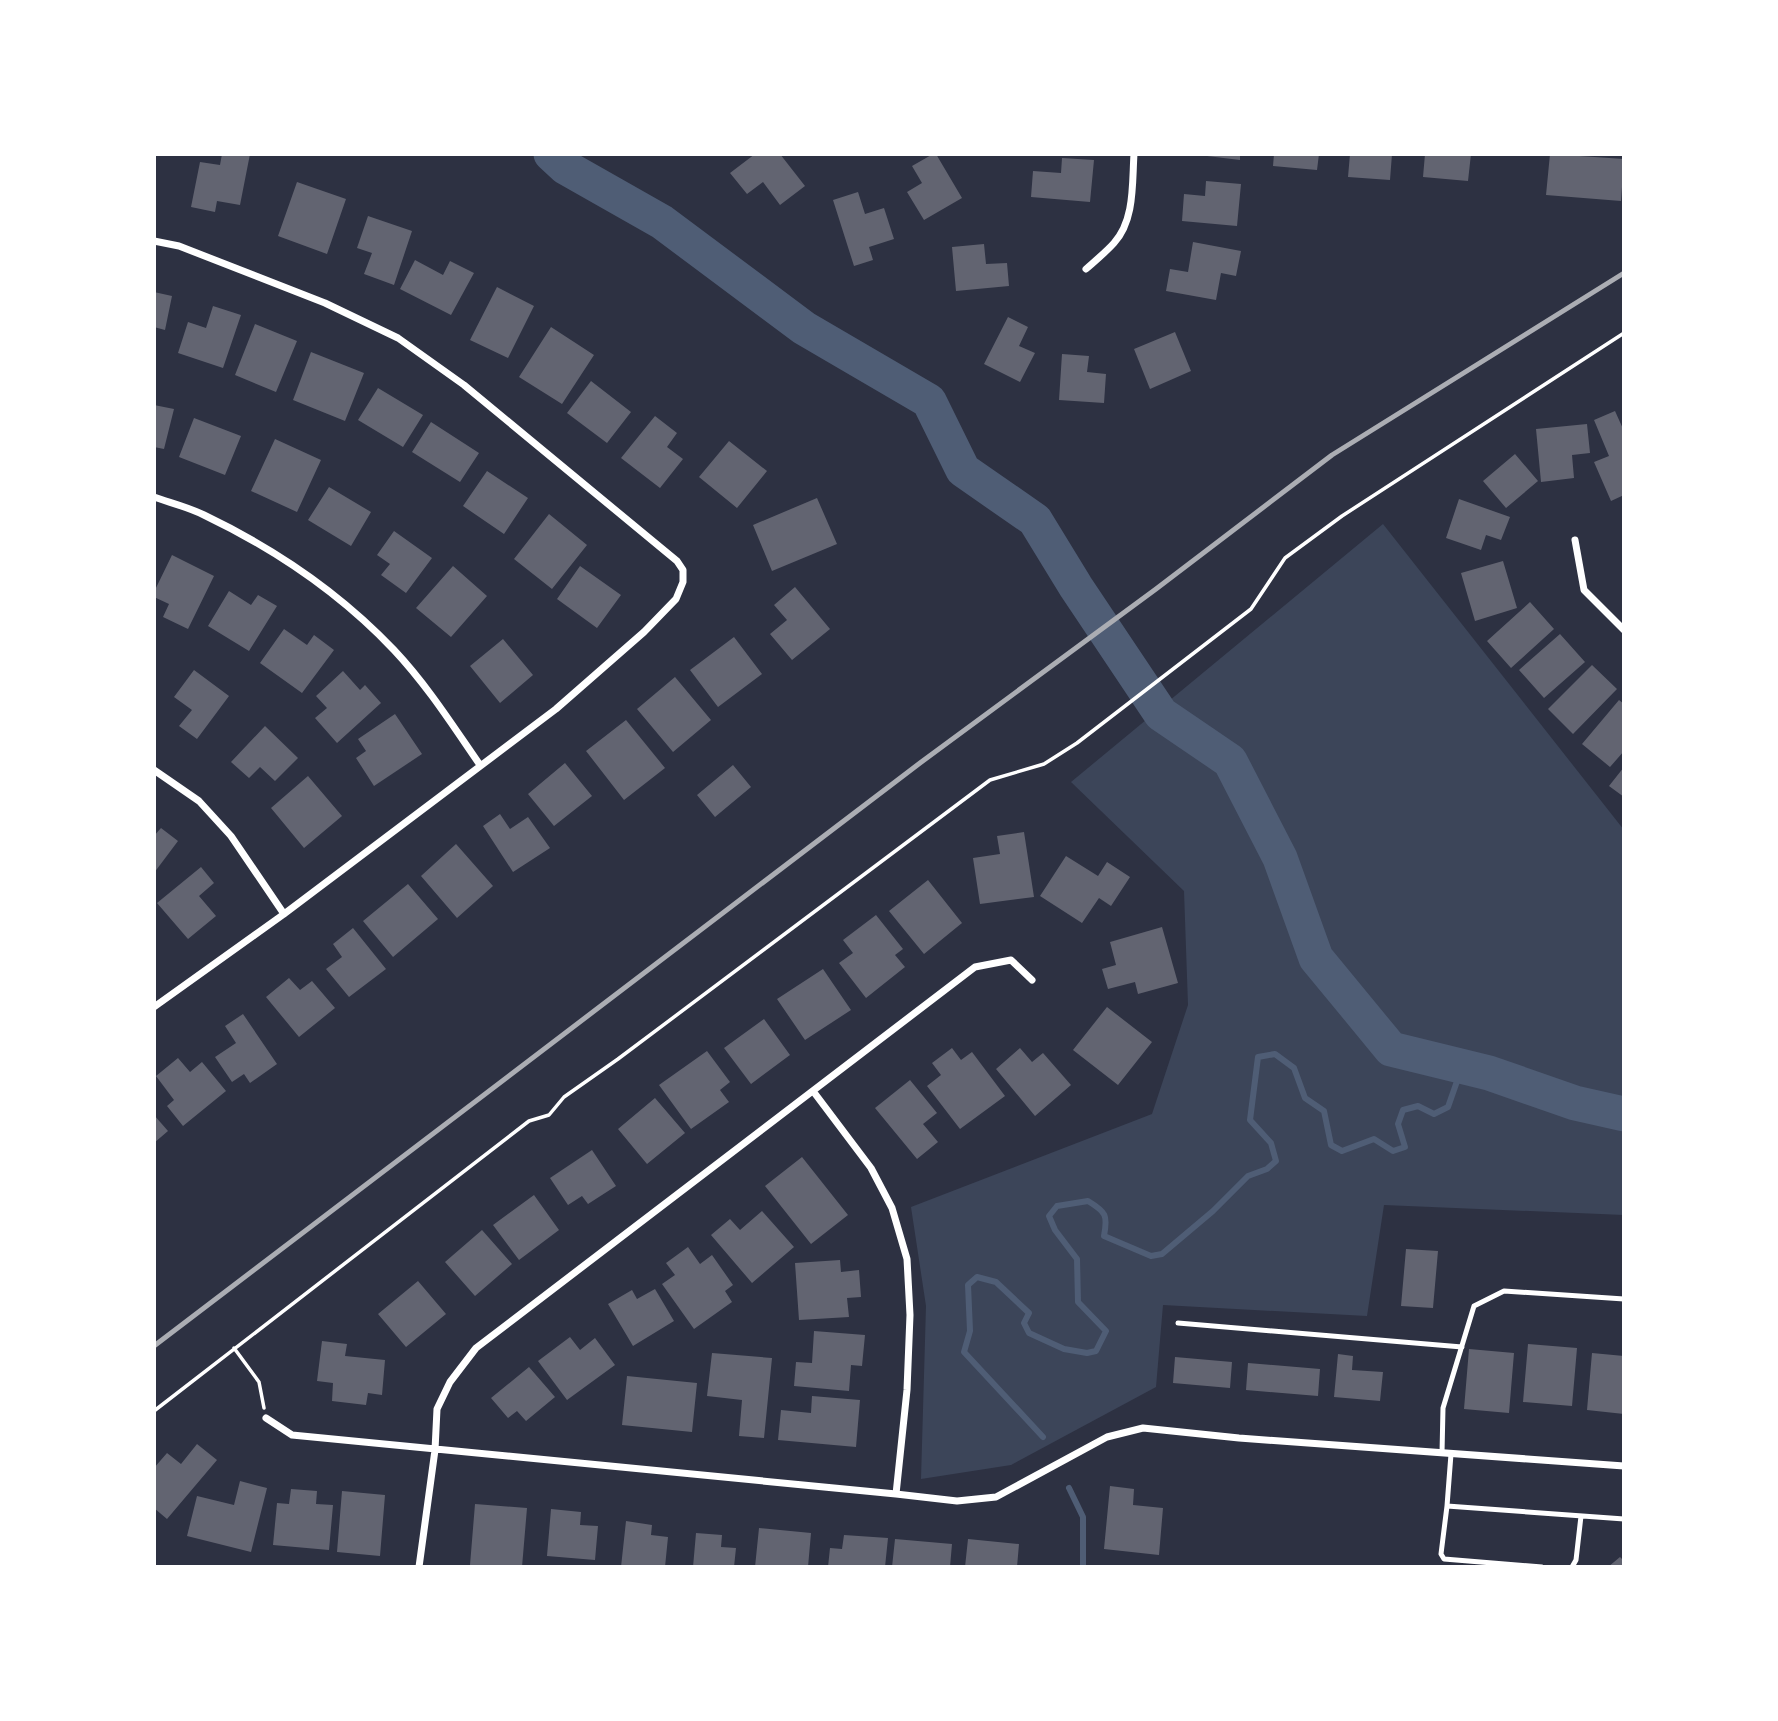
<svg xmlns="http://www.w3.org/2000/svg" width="1778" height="1721" viewBox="0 0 1778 1721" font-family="'PT Sans',sans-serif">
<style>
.green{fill:#3c4559}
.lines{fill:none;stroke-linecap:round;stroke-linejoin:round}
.stream{stroke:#4f5d75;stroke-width:6}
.river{stroke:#4f5d75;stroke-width:35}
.building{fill:#626471}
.path{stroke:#fff;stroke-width:3.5}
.service{stroke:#fff;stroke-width:5}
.minor{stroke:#fff;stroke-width:7}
.rail{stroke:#abadb3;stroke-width:5}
</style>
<rect width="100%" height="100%" fill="#2d3142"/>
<path class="green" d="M1383,524L1624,830V1215L1384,1205L1367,1316L1163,1305L1156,1387L1011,1465L921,1479L926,1306L911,1207L1152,1114L1188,1005L1184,891L1071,782Z"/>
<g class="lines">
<path class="stream" d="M1043,1437L964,1352L970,1331L968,1285L977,1277L996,1282L1029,1313L1024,1323L1029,1333L1064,1349L1087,1353L1096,1351L1106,1331L1078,1302L1077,1259L1055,1230L1049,1216L1057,1206L1088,1201C1106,1212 1108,1215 1104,1236L1151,1256L1162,1254L1213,1211L1248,1176L1267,1169L1276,1161L1271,1143L1250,1120L1258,1057L1275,1054L1294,1068L1305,1098L1324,1111L1331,1145L1342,1151L1374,1139L1393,1151L1405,1147L1398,1124L1403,1110L1418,1106L1434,1114L1448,1107L1462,1067
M1069,1488L1083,1517V1567"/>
<path class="river" d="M551,154L565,167L662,222L804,328L929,401L963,470L1035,520L1076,587L1161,714L1230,761L1280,858L1316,958L1391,1049L1489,1073L1575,1103L1624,1114"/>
</g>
<path class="building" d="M222,154H250L240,205L217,201L215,212L191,207L200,162L220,165Z
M755,154H780L805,186L780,205L763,182L747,194L730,173Z
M933,154H936L962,198L924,220L907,192L922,183L912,166Z
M1207,154H1240V160L1207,156Z
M1274,154H1319L1317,170L1273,166Z
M1350,154H1392L1390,180L1348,177Z
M1425,154H1471L1468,181L1423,177Z
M1550,154L1624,159L1621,201L1546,195Z
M1062,158L1094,160L1090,202L1031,197L1033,171L1061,173Z
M1206,181L1241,184L1237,226L1182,221L1184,194L1205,196Z
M297,182L346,199L327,254L278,236Z
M858,192L865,214L884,208L894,239L869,247L873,260L854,266L833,200Z
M368,216L412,231L394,285L364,274L372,253L357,248Z
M1193,242L1241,251L1236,276L1221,273L1216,300L1166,291L1170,269L1188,272Z
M984,244L986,264L1007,263L1009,286L956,291L952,247Z
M415,260L443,275L450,261L474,273L451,315L400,289Z
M497,287L534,306L508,358L470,340Z
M154,292L172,296L165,330L154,327Z
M213,306L241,315L223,368L178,353L188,322L206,328Z
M1008,317L1028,327L1019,346L1035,353L1020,382L984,364Z
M255,324L297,341L276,392L235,375Z
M551,327L594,355L562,404L519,377Z
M1175,332L1191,371L1150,389L1134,349Z
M311,352L364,373L345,421L293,400Z
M1062,354L1089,356L1087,372L1106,374L1104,403L1059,400Z
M591,381L631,412L607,443L567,413Z
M378,388L423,415L403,447L358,420Z
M154,405L174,409L164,449L154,447Z
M1615,411L1624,431V495L1611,501L1594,462L1609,456L1594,420Z
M655,416L677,433L667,447L683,459L660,488L621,458Z
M194,418L241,436L225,475L179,457Z
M431,422L479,453L460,482L412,452Z
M1587,424L1590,453L1572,455L1574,478L1541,482L1536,429Z
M275,439L321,460L297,512L251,491Z
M729,441L767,471L737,508L699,477Z
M1515,454L1538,481L1506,508L1483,481Z
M487,471L528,498L504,534L463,506Z
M329,487L371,512L351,546L308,520Z
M817,498L837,544L772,571L753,525Z
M1459,499L1510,517L1501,540L1486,535L1481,550L1446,538Z
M549,514L587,545L552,589L514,559Z
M394,531L432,558L406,593L381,575L390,564L377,555Z
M172,555L214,576L188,629L163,617L169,604L154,597V592Z
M1503,561L1517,608L1475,621L1461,573Z
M453,566L487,596L451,637L416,608Z
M580,566L621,595L597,628L557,599Z
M795,587L830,629L792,660L770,634L787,620L774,605Z
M229,591L251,605L258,595L277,606L249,651L208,626Z
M1530,602L1554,629L1511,668L1487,641Z
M284,629L307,645L314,635L334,650L302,693L260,663Z
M1560,634L1585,662L1544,698L1519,670Z
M734,637L762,674L718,707L690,670Z
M503,639L533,675L500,703L470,666Z
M1592,665L1617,689L1573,734L1548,709Z
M194,670L229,696L197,739L179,726L192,710L174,697Z
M343,671L360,690L365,685L381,703L337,743L315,718L327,708L316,696Z
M675,677L711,720L673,752L637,709Z
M1619,700L1624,704V751L1610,767L1582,744Z
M395,714L422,754L374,786L356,758L366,751L358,739Z
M626,720L665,768L624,800L586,751Z
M265,726L298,758L275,781L260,767L249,778L231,762Z
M565,763L592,796L554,826L528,794Z
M733,765L751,787L715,817L697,795Z
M1624,767V797L1609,786Z
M308,776L342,816L304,848L271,808Z
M500,814L510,829L528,817L550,848L513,872L483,826Z
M161,828L178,841L154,873V836Z
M1024,832L1034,897L980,904L973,858L1000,854L997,836Z
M456,844L493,886L457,918L421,876Z
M1066,856L1098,876L1107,862L1130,877L1111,906L1099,898L1082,923L1040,896Z
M201,867L214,883L199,896L216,916L188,939L157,903Z
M928,880L962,923L924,954L889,911Z
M408,884L438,919L393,957L363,921Z
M876,915L903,949L895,955L905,967L866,998L839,963L853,953L843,940Z
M1162,927L1178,983L1138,994L1135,982L1108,989L1102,969L1116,965L1110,942Z
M353,928L386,969L349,997L326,969L342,957L333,944Z
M823,969L851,1010L805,1040L777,999Z
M289,978L300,990L312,981L335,1008L299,1037L266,997Z
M1107,1007L1152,1042L1118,1085L1073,1050Z
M243,1014L277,1064L250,1083L244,1074L232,1082L215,1057L236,1043L225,1026Z
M764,1019L790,1055L751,1084L724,1048Z
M952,1048L961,1060L972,1052L1005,1096L960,1129L927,1086L941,1075L932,1063Z
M1020,1048L1032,1062L1043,1053L1071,1085L1035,1116L996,1069Z
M707,1051L730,1082L720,1090L729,1102L691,1129L659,1085Z
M178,1058L190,1072L202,1062L226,1091L183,1126L167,1106L174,1100L156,1076Z
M910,1080L937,1113L923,1124L938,1142L917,1159L875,1108Z
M655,1098L685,1133L647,1164L618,1129Z
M154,1115L168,1131L154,1143Z
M592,1150L616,1186L588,1204L582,1196L568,1205L550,1178Z
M802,1157L848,1215L811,1244L765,1186Z
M534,1195L559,1230L519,1260L493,1225Z
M762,1211L794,1247L752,1283L711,1235L730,1219L740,1230Z
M482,1230L512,1264L475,1296L445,1262Z
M688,1247L700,1264L712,1255L733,1285L725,1291L732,1302L694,1329L662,1284L675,1275L666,1263Z
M1406,1249L1438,1251L1433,1308L1401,1306Z
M840,1260L841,1272L859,1270L861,1297L847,1298L849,1317L799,1320L795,1263Z
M418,1281L446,1314L406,1347L378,1314Z
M655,1289L674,1321L633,1346L608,1304L632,1290L637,1299Z
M814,1331L865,1335L862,1366L851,1365L849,1391L794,1386L796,1362L812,1363Z
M570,1337L580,1350L595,1338L615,1365L567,1400L538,1361Z
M322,1341L347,1344L345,1356L385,1360L382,1395L368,1393L366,1405L332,1401L333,1383L317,1381Z
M1528,1344L1577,1348L1572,1406L1523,1402Z
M1469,1349L1514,1353L1509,1413L1464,1409Z
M712,1353L772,1358L764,1438L739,1436L742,1400L707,1396Z
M1592,1353L1624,1356V1414L1587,1410Z
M1338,1354L1353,1356L1352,1370L1383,1372L1380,1401L1334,1397Z
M1175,1357L1232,1362L1230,1388L1173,1383Z
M1248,1363L1320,1369L1318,1396L1246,1390Z
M529,1367L555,1397L526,1421L517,1411L508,1418L491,1398Z
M627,1376L697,1383L692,1432L622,1425Z
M812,1396L860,1400L856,1447L778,1440L781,1410L811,1413Z
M197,1444L217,1460L167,1519L154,1508V1468L167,1453L181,1464Z
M240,1481L267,1488L251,1552L187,1536L197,1496L234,1505Z
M1110,1486L1134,1489L1133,1505L1163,1508L1159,1555L1104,1549Z
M291,1489L317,1491L316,1504L333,1505L329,1550L273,1545L277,1503L289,1504Z
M342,1491L385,1495L380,1556L337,1552Z
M475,1504L527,1508L522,1567L470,1565Z
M551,1509L581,1512L580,1525L598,1526L595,1560L547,1556Z
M626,1521L652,1525L651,1535L668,1537L665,1567H621Z
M759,1528L811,1533L808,1567H755Z
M696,1533L722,1535L721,1547L736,1548L734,1567H693Z
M844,1535L888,1538L885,1567H828L830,1548L842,1549Z
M895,1539L952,1544L950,1567H892Z
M968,1539L1019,1544L1017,1567H965Z
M1620,1557L1624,1561V1567H1608Z"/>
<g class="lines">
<path class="path" d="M234,1348L259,1382L264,1408
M154,1411L529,1121L549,1115L564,1097L618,1059L990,780L1044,764L1077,743L1251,609L1285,558L1342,516L1624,333"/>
<path class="service" d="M1178,1323L1462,1347
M1442,1453L1443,1408L1474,1306L1504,1291L1624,1299
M1451,1454L1447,1506L1624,1519
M1447,1506L1441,1554L1444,1559L1542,1567
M1572,1567L1576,1560L1581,1516"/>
<path class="minor" d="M154,241L179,246L325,303L398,338L464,385L677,561L683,570V582L676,599L644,632L556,709L284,914L154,1007
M1086,269C1095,261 1106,252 1114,243C1135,220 1132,183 1134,154
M154,497C171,503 188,507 204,515C275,549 340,593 394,650C427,685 453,726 480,765
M1575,540L1584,590L1624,630
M154,770L199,801L231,836L284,914
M813,1091L871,1168L892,1208L907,1259L910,1315L907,1390L896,1494
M266,1418L292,1435L896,1494L957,1501L996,1497L1107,1437L1143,1428L1239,1438L1624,1466
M419,1567L435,1450L437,1409L450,1382L476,1348L975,967L1011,960L1032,980"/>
<path class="rail" d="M154,1346L920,763L1156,589L1332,455L1624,273"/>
</g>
<rect width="1778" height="1721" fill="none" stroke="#ffffff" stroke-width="312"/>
</svg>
